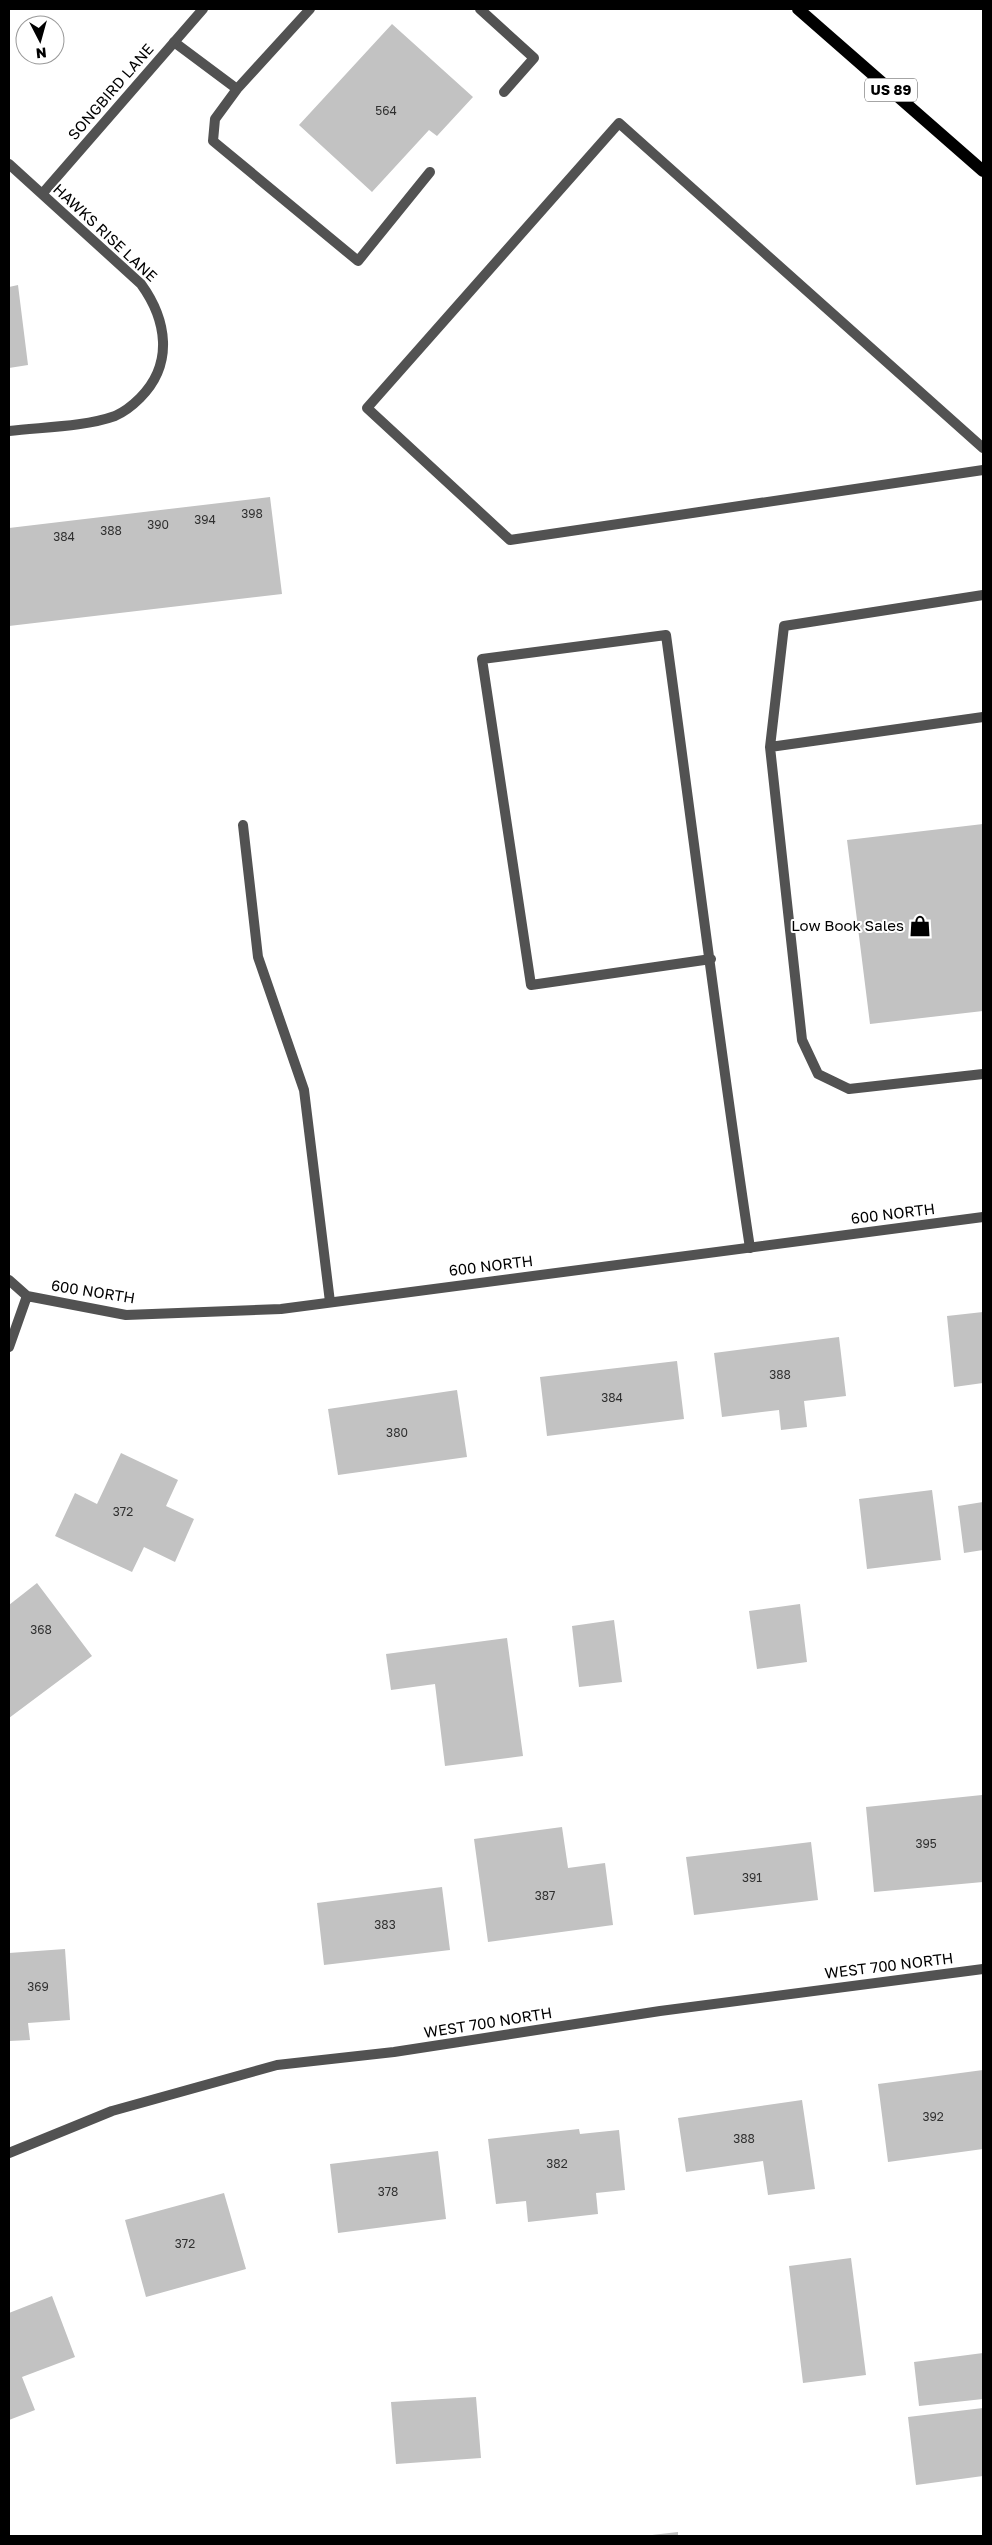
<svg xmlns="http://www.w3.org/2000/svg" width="992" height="2545" viewBox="0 0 992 2545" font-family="'Golos Text',sans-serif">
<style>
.building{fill:#c2c2c2}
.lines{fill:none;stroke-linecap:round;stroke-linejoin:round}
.lane{stroke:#525252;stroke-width:10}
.street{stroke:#525252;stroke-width:10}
.primary{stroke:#000;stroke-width:12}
.labels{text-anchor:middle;stroke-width:4;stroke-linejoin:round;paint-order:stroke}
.number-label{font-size:12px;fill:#303030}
.shield{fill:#fff;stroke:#4c4c4c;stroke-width:1}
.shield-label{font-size:14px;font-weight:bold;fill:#000}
.street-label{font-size:15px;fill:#000;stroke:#fff}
.poi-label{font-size:15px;fill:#000;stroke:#fff;text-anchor:end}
</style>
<rect width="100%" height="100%" fill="#fff"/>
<path class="building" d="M392,24L473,97L437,136L429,130L372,192L299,125Z
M18,285L28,365L9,368V287Z
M270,497L282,594L9,626V528Z
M983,824V1011L870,1024L847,840Z
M983,1312V1383L954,1387L947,1316Z
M839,1337L846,1396L804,1401L807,1427L781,1430L779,1410L722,1417L714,1353Z
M677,1361L684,1419L547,1436L540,1377Z
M457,1390L467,1457L338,1475L328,1409Z
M121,1453L178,1480L166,1506L194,1519L175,1562L144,1547L132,1572L55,1536L75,1493L97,1504Z
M932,1490L941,1560L867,1569L859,1499Z
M983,1502V1550L964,1553L958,1506Z
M37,1583L92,1656L9,1718V1605Z
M800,1604L807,1662L757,1669L749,1611Z
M614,1620L622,1682L579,1687L572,1626Z
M507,1638L523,1756L445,1766L435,1684L391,1690L386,1654Z
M982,1795L983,1882L874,1892L866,1807Z
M562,1827L568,1868L605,1863L613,1925L488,1942L474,1839Z
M811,1842L818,1900L694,1915L686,1857Z
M442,1887L450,1950L324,1965L317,1903Z
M65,1949L70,2020L28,2023L30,2040L9,2041V1953Z
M983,2070V2149L888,2162L878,2084Z
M802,2100L815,2189L768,2195L763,2161L686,2172L678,2118Z
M579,2129L580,2134L619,2130L625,2190L596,2193L598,2214L528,2222L526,2201L496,2204L488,2139Z
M438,2151L446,2219L338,2233L330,2164Z
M224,2193L246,2269L146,2297L125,2220Z
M851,2258L866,2375L803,2383L789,2266Z
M52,2296L75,2357L22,2377L35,2410L9,2420V2313Z
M983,2353V2399L919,2406L914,2362Z
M476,2397L481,2458L396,2464L391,2402Z
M983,2408V2476L916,2485L908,2417Z
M678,2532V2536H652V2535Z"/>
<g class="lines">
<path class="lane" d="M480,9L534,58L504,92
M174,42L237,89L215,119L213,141L358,261L430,172
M237,89L310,9
M983,448L619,123L367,408L510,540L983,470
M983,717L770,747L802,1040L818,1074L849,1089L983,1074
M770,747L784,626L983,595
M243,825L258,957L304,1090L330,1302
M711,959L531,985L482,659L666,635C694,839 719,1044 750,1248"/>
<path class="street" d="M9,164L141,284C167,320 174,364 140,398C133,405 124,412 115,416C84,427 42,427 9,431
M42,194L203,9
M9,1280L27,1296L126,1315L281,1309L983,1217
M9,1347L27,1296
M9,2153L112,2111L277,2065L394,2052L660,2011L983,1969"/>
<path class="primary" d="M798,9L983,171"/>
</g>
<defs>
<g id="shop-bare" transform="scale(1.725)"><path d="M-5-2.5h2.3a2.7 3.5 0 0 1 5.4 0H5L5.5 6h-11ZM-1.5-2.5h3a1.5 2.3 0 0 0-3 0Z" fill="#000" stroke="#fff" stroke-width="2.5" paint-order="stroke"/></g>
</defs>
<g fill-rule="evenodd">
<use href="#shop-bare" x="920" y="926"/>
</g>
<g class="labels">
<g class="number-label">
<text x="386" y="115">564</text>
<text x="252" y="518">398</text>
<text x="205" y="524">394</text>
<text x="158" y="529">390</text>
<text x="111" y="535">388</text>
<text x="64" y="541">384</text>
<text x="780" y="1379">388</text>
<text x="612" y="1402">384</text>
<text x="397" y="1437">380</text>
<text x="123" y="1516">372</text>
<text x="41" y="1634">368</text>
<text x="926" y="1848">395</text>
<text x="752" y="1882">391</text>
<text x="545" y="1900">387</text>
<text x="385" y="1929">383</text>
<text x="38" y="1991">369</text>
<text x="933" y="2121">392</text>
<text x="744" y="2143">388</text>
<text x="557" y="2168">382</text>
<text x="388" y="2196">378</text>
<text x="185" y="2248">372</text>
</g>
<rect class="shield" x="865" y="78.5" width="52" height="23" rx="4"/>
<g class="shield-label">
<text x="891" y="95">US 89</text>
</g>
<g class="street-label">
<text transform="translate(111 92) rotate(-49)" y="5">SONGBIRD LANE</text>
<text transform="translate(105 233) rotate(43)" y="5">HAWKS RISE LANE</text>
<text transform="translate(893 1214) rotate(-7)" y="5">600 NORTH</text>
<text transform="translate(491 1266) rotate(-7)" y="5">600 NORTH</text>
<text transform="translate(93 1292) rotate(9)" y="5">600 NORTH</text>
<text transform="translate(889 1966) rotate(-7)" y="5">WEST 700 NORTH</text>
<text transform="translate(488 2023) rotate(-9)" y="5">WEST 700 NORTH</text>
</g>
<g class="poi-label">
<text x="904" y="931">Low Book Sales</text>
</g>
</g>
<rect width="992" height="2545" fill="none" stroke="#000000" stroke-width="20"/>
<g transform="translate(40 40) rotate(174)"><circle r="24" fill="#ffffff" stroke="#999999"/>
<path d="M0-4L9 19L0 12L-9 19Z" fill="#000000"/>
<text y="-8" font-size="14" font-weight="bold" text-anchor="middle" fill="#000000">N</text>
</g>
</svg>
